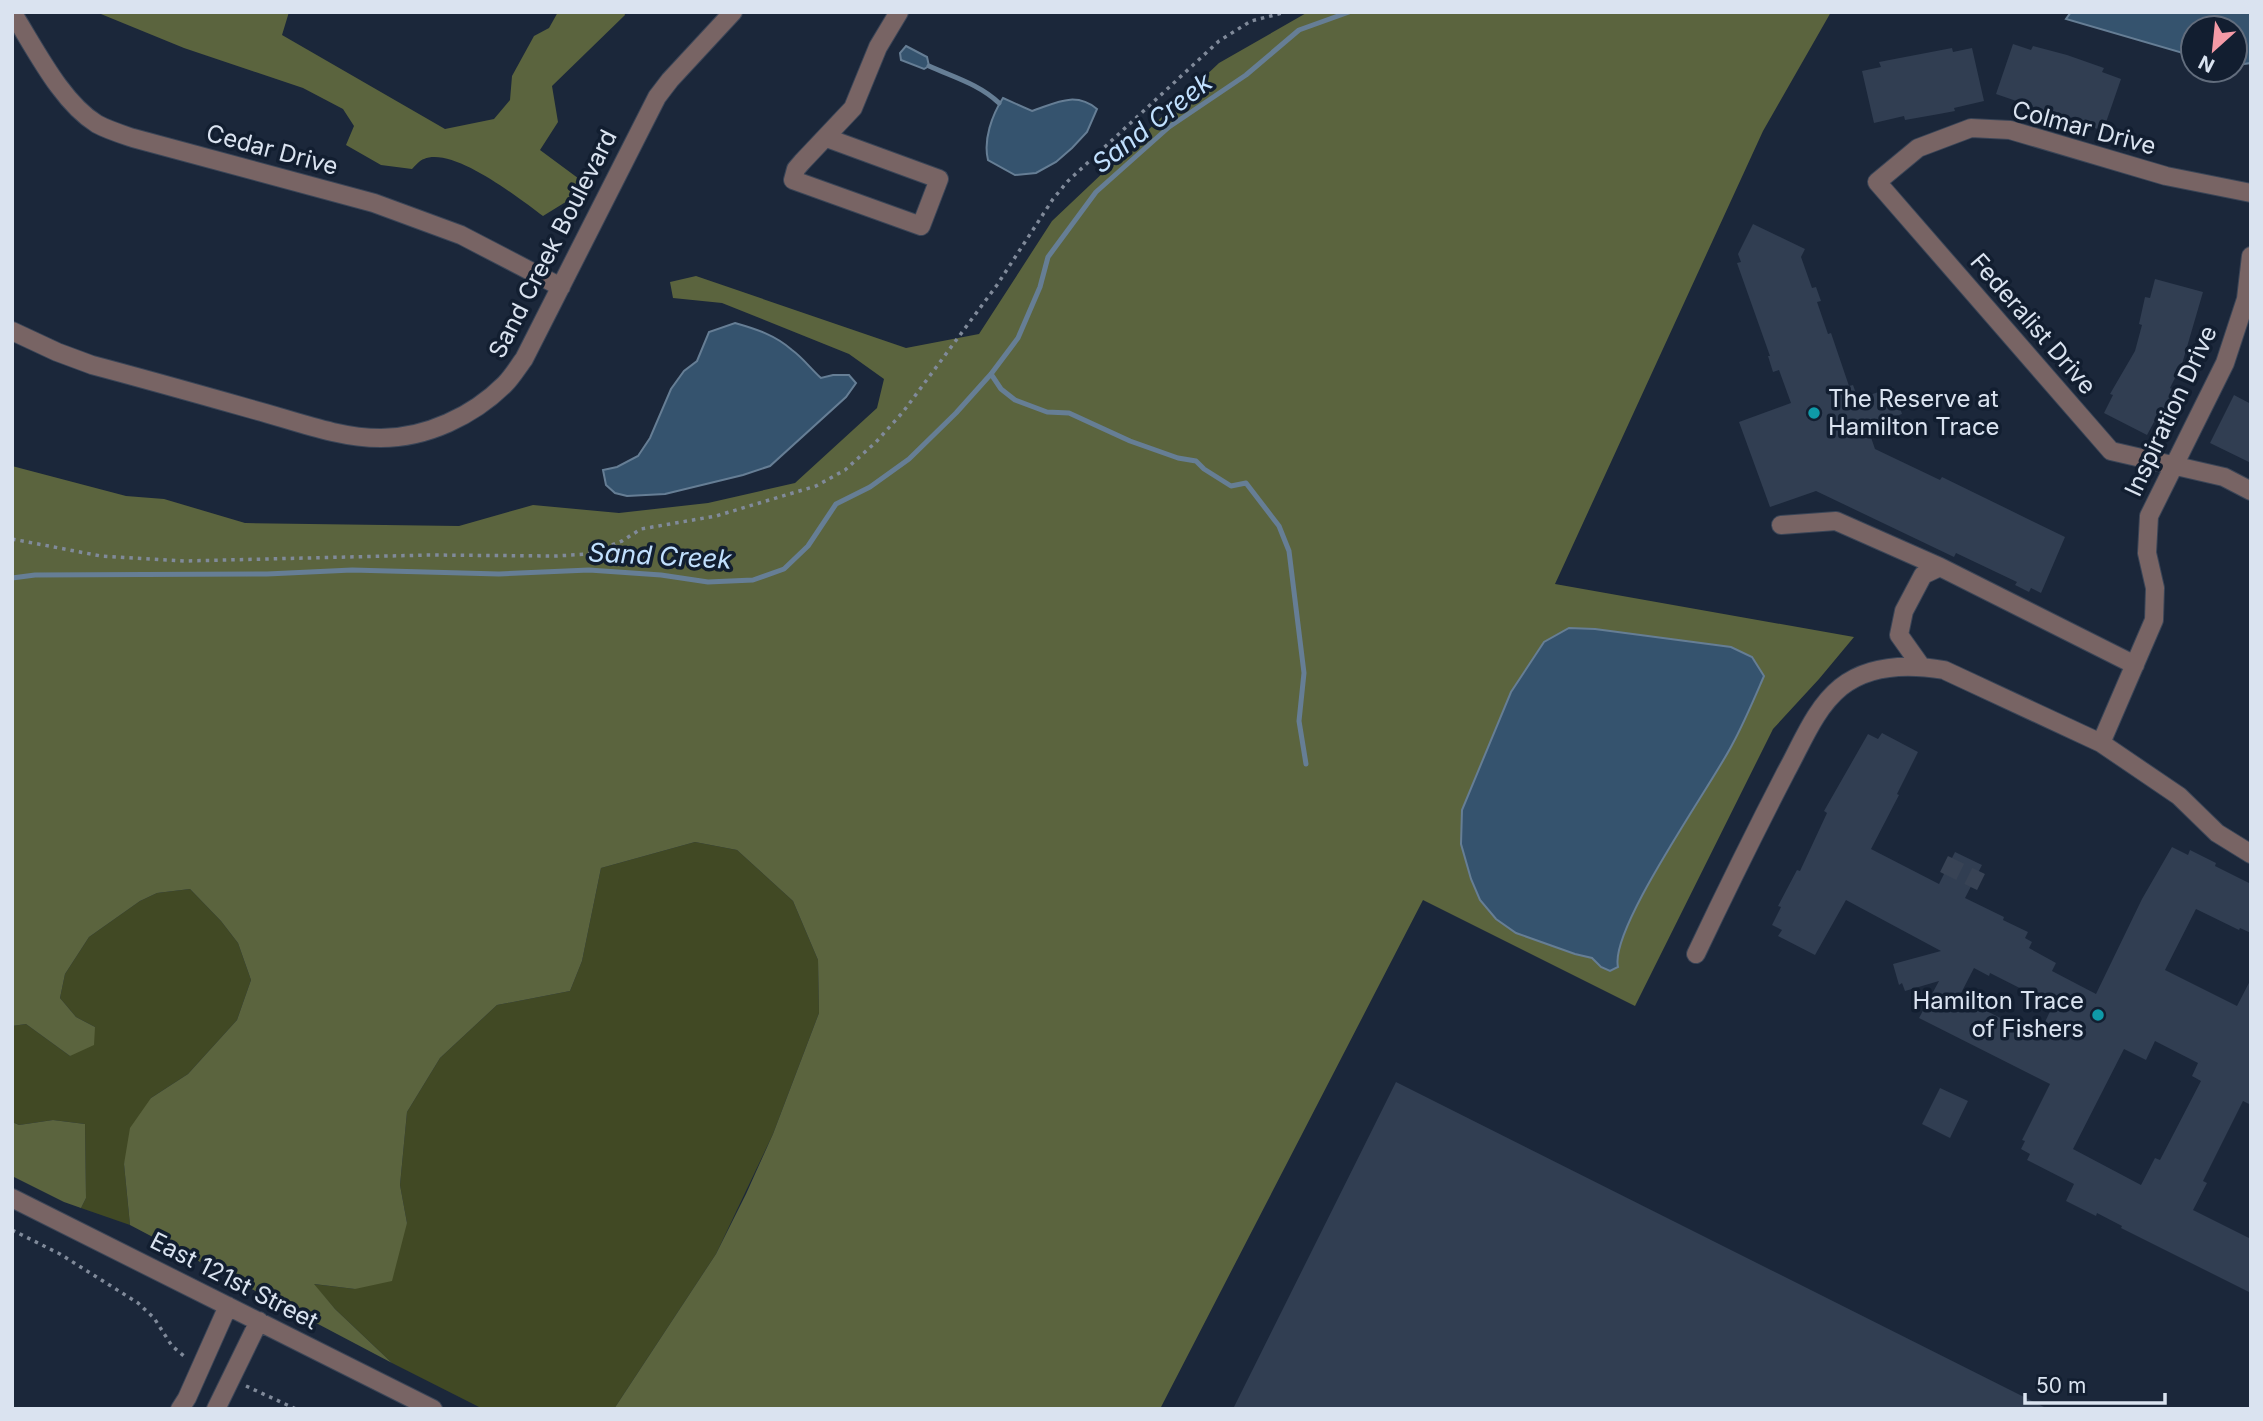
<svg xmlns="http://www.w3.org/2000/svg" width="2263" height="1421" viewBox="0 0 2263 1421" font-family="Inter,sans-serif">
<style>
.green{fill:#414924}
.forest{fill:#5b643e;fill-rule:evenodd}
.water{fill:#35536e;stroke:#667e95;stroke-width:2}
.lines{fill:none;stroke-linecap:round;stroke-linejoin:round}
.stream{stroke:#667e95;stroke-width:5}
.building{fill:#313e52;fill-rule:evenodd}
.minor-tunnel{stroke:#384355;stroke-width:18;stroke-dasharray:18 9;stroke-linecap:butt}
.minor-casing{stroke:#3a4557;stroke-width:20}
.path{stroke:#808a9a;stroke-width:3.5;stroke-dasharray:3.5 5;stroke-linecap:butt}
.minor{stroke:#786464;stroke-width:18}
.culture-dot{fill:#0f9aa8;stroke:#121e30;stroke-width:2.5}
.labels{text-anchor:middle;stroke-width:7;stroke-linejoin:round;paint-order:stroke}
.street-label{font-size:24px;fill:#dae3f0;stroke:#121e30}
.poi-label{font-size:24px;fill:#dae3f0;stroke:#121e30;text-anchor:start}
.water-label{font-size:26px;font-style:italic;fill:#c1e0fe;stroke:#121e30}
</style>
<rect width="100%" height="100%" fill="#1b273a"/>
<path class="green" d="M695,842L737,850L793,901L818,960L819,1013L773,1134L716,1254L614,1409H483L392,1363L335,1309L313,1284L355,1289L407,1223L400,1185L407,1112L440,1058L497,1005L570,991L582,961L601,868Z
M190,889L221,921L238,943L251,980L237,1020L188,1074L151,1098L124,1164L130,1225L81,1208L86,1198L85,1124L53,1120L19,1125L12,1122V1026L26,1024L70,1056L95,1027L76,1017L60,998L65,974L89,937L140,901L157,893Z"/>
<path class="forest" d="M96,12H289L282,35L445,129L494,119L510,100L512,76L534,36L549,28L558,12H624L625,15L552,86L558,122L540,150L590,187L543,216C520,199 453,146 424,159C420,160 415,166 412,169L381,165L346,145L354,126L343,109L303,88L184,48Z
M1308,12H1831L1763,131L1555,584L1854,637L1819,679L1773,729L1635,1006L1423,900L1160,1409H614L716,1254L746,1194L773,1134L819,1013L818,960L793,901L737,850L695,842L601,868L582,961L570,991L497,1005L440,1058L407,1112L400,1185L407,1223L392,1281L355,1289L314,1284L335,1309L392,1363L130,1225L124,1164L130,1128L151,1098L188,1074L237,1020L251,980L238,943L221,921L190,889L157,893L140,901L89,937L65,974L60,998L76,1017L95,1027L94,1045L70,1056L26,1024L12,1026V466L126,496L164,499L245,523L459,526L533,505L619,513L708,503L795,483L877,408L884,379L849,354L722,303L673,298L670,282L696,276L906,348L979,334L1052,221L1219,63ZM1569,628L1595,629L1731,648L1748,711C1728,754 1703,794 1678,834C1659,866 1620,924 1616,960L1601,967L1592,958L1575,954L1516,933L1462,810L1511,692L1544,642Z
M53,1120L85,1124L86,1198L81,1208L64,1202L12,1176V1122L19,1125Z"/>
<path class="water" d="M2071,12H2251V63L2235,65V28H2193V56L2066,19Z
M906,46L927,57L929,66L924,69L901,60L900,53Z
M1003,98L1032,111C1056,103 1075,91 1097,109L1087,132L1072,148L1056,162L1036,173L1015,175L988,160C983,140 992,115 1003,98Z
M735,323C756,329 775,335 792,350C803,358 811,369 821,378L833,375H849L856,383L846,397L770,466L743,475L665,494L627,496L615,493L606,485L603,470L617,467L638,456L650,438L671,389L684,371L697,361L709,332Z
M1569,628L1595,629L1731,647L1752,657L1764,676C1754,699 1744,723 1732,745C1711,786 1609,929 1618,967L1610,971L1601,967L1592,958L1575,954L1516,933L1496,919L1480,900L1471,879L1461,844L1462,810L1511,692L1544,642Z"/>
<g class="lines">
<path class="stream" d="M929,66C953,77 979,84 999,103
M991,374L1001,389L1015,400L1047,412L1069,413L1130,441L1178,458L1196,461L1204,469L1231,486L1246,483L1279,526L1289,551L1304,673L1299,721L1306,764
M12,578L35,575L267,574L352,570L499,574L589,570L661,575L708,582L753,580L784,569L808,546L836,504L870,487L909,459L956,413L991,374L1018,338L1040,287L1048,257L1096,192L1169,127L1246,75L1299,30L1349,12"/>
</g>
<path class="building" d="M2013,44L2031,50L2033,46L2067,55L2104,68L2102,72L2121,79L2103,131L2073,120L2072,123L2039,113L2024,108L2025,104L1996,94Z
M1952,48L1953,52L1972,48L1984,101L1954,108L1955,111L1939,114L1905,120L1904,116L1874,123L1862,71L1881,67L1879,62Z
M1753,224L1805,249L1801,257L1812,288L1816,287L1821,301L1817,302L1828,334L1831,333L1849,386L1853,385L1858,399L1893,387L1902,414L1867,426L1875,449L1940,480L1942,477L2065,537L2041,593L2031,588L2029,592L2015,585L2017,582L1956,553L1954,557L1816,491L1770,507L1739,422L1791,403L1779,370L1773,372L1768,356H1770L1737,263L1741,262L1738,254Z
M2155,279L2203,292L2182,364L2170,388L2177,391L2159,425L2154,422L2147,435L2104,413L2113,395L2110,394L2135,351L2142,325L2139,324L2145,297L2150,298Z
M2234,395L2251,404V463L2210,443Z
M1882,733L1918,752L1897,794L1899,795L1871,849L1939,884L1955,852L1982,865L1965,898L2004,917L2003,920L2028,932L2025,938L2032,942L2029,948L2056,963L2052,971L2096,994L2142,899L2172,847L2188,855L2190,850L2216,863L2215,866L2251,884V933L2240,928L2239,930L2196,909L2165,970L2237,1006L2251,979V1105L2243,1101L2203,1181L2207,1183L2193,1210L2251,1239V1293L2121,1228L2122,1226L2097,1213L2096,1216L2066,1201L2074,1184L2027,1160L2030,1154L2021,1149L2025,1141L2022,1140L2050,1084L1919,1018L1939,981L1905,991L1902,983L1899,985L1893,964L1941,951L1846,900L1815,955L1778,936L1782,930L1772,925L1781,907L1778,906L1797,870L1800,871L1827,813L1824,811L1868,734L1878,739ZM1974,968L1989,976L1990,973L2053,1005L2038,1037L1959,997ZM2155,1041L2198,1063L2192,1076L2201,1081L2160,1160L2155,1158L2141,1185L2073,1149L2124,1049L2146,1060Z
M1396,1082L2048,1409H1233Z
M1940,1088L1968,1101L1950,1138L1922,1124Z"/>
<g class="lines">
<path class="minor-tunnel" d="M1944,864L1981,882"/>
<g class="minor-casing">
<path id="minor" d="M12,12C35,48 61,102 97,124C108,130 121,134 133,138L374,203L461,235L561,287
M827,138L939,179L921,226L793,180L796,169L802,162L853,108L878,47L899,12
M2251,193L2166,176L2010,130L1971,128L1918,148L1877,182L2111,451L2224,477L2251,491
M12,331L57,352L92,365C145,379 198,394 251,409C293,420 337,438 381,438C426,438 473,416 505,384C512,377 518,367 524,359L657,97L670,80L733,12
M1781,525L1836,521L1940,567
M1921,666L1899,635L1904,611L1923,575L1940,567L2135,665
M2101,743L2154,620L2155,588L2147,553L2149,516L2225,363L2246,299L2251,256
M1696,954C1725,893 1755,832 1786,772C1802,743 1815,708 1841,687C1870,664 1909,664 1944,670L2101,743L2179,796L2217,833L2251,854
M12,1198L433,1409
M180,1409L187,1398L228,1306
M216,1409L259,1321"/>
</g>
<path class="path" d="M12,539L101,556L185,561L430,555L556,556L589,554L622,541L641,529L716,516L816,486L845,470L876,442L903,412L997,285L1053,199L1068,181L1219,41L1251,21L1286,12
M12,1230L60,1254L138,1303L154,1318L172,1346L185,1357
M246,1386L296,1409"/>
<use href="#minor" class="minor"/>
</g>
<g class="culture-dot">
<circle cx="1814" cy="413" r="7"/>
<circle cx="2098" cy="1015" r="7"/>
</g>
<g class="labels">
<g class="street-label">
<text transform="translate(2084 128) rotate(15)" y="8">Colmar Drive</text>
<text transform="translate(272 150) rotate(15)" y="8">Cedar Drive</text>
<text transform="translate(553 244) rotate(-63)" y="8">Sand Creek Boulevard</text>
<text transform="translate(2033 324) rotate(49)" y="8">Federalist Drive</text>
<text transform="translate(2171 411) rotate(-65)" y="8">Inspiration Drive</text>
<text transform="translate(234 1281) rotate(27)" y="8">East 121st Street</text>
</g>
<g class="poi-label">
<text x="1828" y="407">The Reserve at<tspan x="1828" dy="28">Hamilton Trace</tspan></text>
<text x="2084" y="1009" text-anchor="end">Hamilton Trace<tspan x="2084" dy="28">of Fishers</tspan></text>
</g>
<g class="water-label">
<text transform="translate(1152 123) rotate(-38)" y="9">Sand Creek</text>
<text transform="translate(660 556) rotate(3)" y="9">Sand Creek</text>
</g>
</g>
<rect width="2263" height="1421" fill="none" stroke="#dae3f0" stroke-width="28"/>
<g transform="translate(2214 49) rotate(207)"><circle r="33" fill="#121e30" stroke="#626d7d" stroke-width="2"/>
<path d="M0-5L12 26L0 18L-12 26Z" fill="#f49aa6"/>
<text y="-10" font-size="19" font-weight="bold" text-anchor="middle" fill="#dae3f0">N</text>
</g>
<path d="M2025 1393v10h140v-10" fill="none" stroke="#dae3f0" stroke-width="3.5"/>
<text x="2036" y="1393" font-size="21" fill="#dae3f0" stroke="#121e30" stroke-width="5" paint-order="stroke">50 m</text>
</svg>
